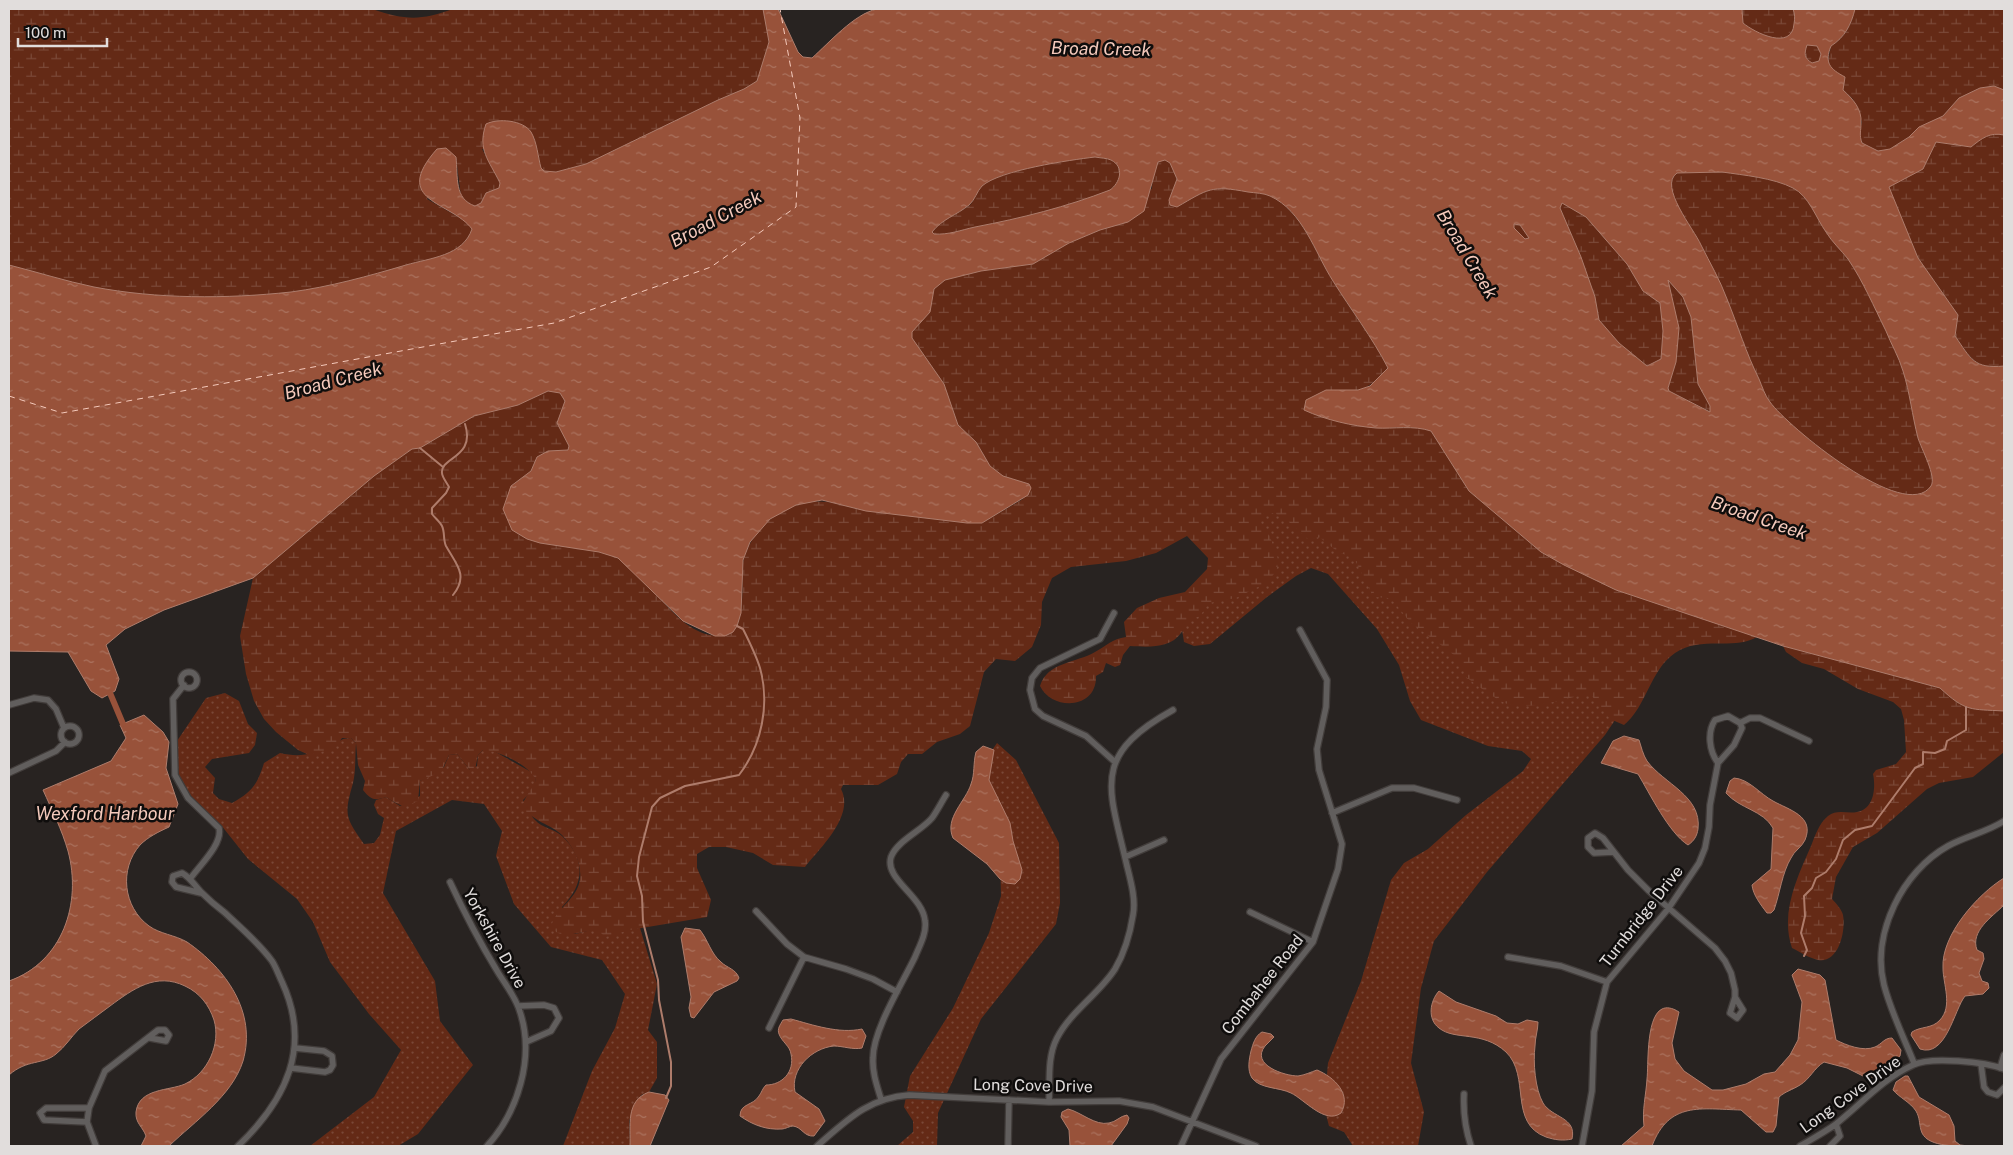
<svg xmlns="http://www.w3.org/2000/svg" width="2013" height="1155" viewBox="0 0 2013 1155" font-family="'Public Sans',sans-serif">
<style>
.green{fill:url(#green-dots)}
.wetland{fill:url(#wetland-marsh)}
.water{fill:url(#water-ripples);stroke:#ae7c6b;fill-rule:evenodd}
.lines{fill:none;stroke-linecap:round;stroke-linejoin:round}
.stream{stroke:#ae7c6b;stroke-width:2}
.canal{stroke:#98523a;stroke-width:6}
.ferry{stroke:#f5cabc;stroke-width:1;stroke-dasharray:6 5;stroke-linecap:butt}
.street-casing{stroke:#423d3b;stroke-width:8}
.street{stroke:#615e5d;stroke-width:5.5}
.labels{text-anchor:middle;stroke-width:5;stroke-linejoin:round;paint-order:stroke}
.street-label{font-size:16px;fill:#e1dddc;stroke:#0f0d0c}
.water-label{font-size:18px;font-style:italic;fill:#f5cabc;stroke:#0f0d0c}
</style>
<defs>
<pattern id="green-dots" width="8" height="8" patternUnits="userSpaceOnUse" patternTransform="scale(1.25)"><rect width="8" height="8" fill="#642a16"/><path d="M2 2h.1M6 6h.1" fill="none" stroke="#7a4837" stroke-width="1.8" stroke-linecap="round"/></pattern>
<pattern id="wetland-marsh" width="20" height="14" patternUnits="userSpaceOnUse" patternTransform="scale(1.25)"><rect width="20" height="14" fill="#642a16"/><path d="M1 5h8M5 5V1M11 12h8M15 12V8" fill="none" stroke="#7a4837"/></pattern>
<pattern id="water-ripples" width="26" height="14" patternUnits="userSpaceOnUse" patternTransform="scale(1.25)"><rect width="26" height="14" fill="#98523a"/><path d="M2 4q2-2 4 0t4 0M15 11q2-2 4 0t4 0" fill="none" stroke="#ab735f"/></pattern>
</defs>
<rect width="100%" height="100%" fill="#282321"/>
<path class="green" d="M1266,501L1596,688L1617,717L1605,735L1487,872L1434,941L1421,988L1411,1063L1424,1112L1418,1146H1353L1344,1132L1329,1126L1324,1107L1328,1063L1361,981L1391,880L1404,863L1428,849L1466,815L1523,771L1531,759L1522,751L1488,746L1421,720L1410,701L1399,665L1377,629L1328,574L1311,568L1296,576L1267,597L1210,644L1194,646L1184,642L1180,617L1252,537Z
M225,693L239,701L248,724L257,733L255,745L249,753L212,759L205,767L215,778L213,793L219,799L232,803C252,792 257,785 264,763L280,753C301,758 313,754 333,744C340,741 342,738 351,738L356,743C355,755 356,771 353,783C344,815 345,817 364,844L374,843L380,835L384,818L378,814L374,805L376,800L386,797L400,806L420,796V781L444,767L449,755L457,754L470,770L477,766L478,755L483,750H492L533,773L536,780L532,791L523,800C527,807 530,815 535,820C542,828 555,829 562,836C586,859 585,884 562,907L567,933L575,934L591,930L640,928L657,984L648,1030L657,1042V1078L649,1092L641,1095L629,1121L630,1146H563L592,1071L615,1028L625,994L602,960L551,947L514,904L496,856L502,831L484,804L452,800L396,831L383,893L435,981L440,1021L473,1065L418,1134L398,1146H310L374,1097L401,1050L369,1014L330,962L313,922L297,899L248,859L221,825L201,808L185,789L177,770V741L206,698Z
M997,743L1016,760L1059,843L1060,903L1056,924L981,1019L938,1113L937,1146H897L913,1132V1121L904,1107L910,1076L953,1008L989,933L1001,896L1000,858L982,765Z"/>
<path class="wetland" d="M9,9H372C405,20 420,21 453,9H763L769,42L757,81L744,89L718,100L586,164L556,172L544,171L541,168L534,137L482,149L500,183L499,188L486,193L481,203L475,207L465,203L461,197L456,157L427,199L467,222L472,229C463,256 430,258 406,265C368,276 329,287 291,292C226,299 157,299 94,287C65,281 37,272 9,265Z
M1742,9H1793C1795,14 1795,18 1794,24C1792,51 1755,33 1743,23Z
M1855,9H2004V90L1994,86L1980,88L1959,98L1943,116L1920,127L1909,137L1890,149L1878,151L1862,143L1859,135L1862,122L1853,99L1843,90L1828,62L1831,46C1846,37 1851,25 1855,9Z
M1807,45L1817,46L1821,54L1819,61L1812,63C1804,58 1804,54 1807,45Z
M1995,133L2004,135V366C1974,369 1971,358 1955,336L1958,315L1918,258L1888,186L1923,169L1936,142L1971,147L1982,138Z
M1095,157C1100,158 1106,158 1111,160C1125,167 1120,183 1110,190C1066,207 1022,218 975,227C960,230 949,235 934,234L932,232C942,219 957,215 970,205C975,200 977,191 982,186C1000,170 1069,160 1095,157Z
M1165,160L1170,163L1177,179L1169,200L1177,207C1208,189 1212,185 1248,192C1255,193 1264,193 1270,196C1303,212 1315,253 1333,281C1351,311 1372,337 1388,368C1363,395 1361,390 1326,390L1374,428H1421L1431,431L1469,491L1541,552L1616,590L1757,637C1733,651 1702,635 1675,653C1650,670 1647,706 1624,725L1610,719L1592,696L1588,694C1564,698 1532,711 1508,704C1499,702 1474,683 1466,677L1465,672L1453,654L1411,623L1394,602L1388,598L1375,597L1372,594L1354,558L1338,552L1319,537L1309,540C1297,530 1281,510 1264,513L1259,521L1269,534L1279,562L1275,573L1266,583L1236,598L1209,603L1200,616C1193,619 1187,618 1184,626C1183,628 1183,631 1181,633C1170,649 1147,647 1130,646L1123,655L1120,665L1115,667L1106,663L1103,672L1096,676C1097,710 1052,711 1040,686C1047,662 1076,663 1095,652C1106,646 1112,639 1126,637L1124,622L1137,608L1159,598L1185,592L1207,569L1208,558L1187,536L1156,553L1126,561L1071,567L1052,578L1042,602L1041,625L1032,647L1015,661L996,659L984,672L970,726L960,734L937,742L922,754H908L901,762L897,774L878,785H843L841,789C855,816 820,848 805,867L773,865L753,853L726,847H709L697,854V868L711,900L707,917L630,930L605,937L598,930C582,930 562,942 551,927C555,911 570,903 577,889C586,871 575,848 562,835C550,824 534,822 521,806L536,780C529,765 500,751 483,750L478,755L475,770H470L457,754L449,755L441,772L420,781L418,801C402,809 401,806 386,797C375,801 371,800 363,790L365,781L358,765L356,743L351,738H342L335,748L309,755L298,750L276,732L264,719L254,701L246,674L240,636L253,578L374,476L412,449L420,448L474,416L518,405L548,391L560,393L565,401L557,423L569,446L568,450L548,451L537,457L531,471L511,486L540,543C564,547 596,546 618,558C652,576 676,638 722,636C751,634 739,577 744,558C751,534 774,510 799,504C829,497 840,507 869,511C902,515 934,519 967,523H982L1023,499L1029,484L1003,476L990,466L976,442L958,425L944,384L912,338V332L930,311L934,289L945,280L981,271L1033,264L1069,243L1100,230L1128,222L1152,188L1153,174L1158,162Z
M1722,172C1743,175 1774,178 1793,188C1809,196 1816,218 1826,232C1832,242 1841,250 1848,259C1863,281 1874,307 1886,331C1891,344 1899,357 1903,371C1910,393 1912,415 1918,438C1921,448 1937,477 1931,486C1905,524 1787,426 1770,402C1765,396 1762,386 1759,379C1746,353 1738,326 1727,299C1720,281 1710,263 1701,245C1694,229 1658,187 1677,173Z
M1562,203L1586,217L1627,264L1643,291L1660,303L1663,331L1661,359L1647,366L1619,343L1599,320L1595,297L1581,257L1560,208Z
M1514,224L1520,225L1529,238L1525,239L1513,228Z
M1667,279L1683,297L1691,317L1698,384L1710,406L1711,412L1669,391L1668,388L1676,362Z
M1783,646L1940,688C1966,712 1970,709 2004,711V752L1973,777L1939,783L1927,789L1877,833L1853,847L1836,877L1832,899C1836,903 1842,910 1843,915C1846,930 1839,964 1818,960C1809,958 1800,952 1792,948C1780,913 1797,878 1811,846C1815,836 1819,823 1828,816C1837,809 1847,814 1857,812C1874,809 1876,788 1873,774L1876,770L1896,764L1906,752L1904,720L1901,709L1893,702L1858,689L1824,669L1802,663L1786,652Z"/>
<path class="water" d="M763,9H778L798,52L803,57L812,58C829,43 854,14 877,9H1742L1743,23C1755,33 1792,51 1794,24C1795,18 1795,14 1793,9H1855C1851,25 1845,37 1831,46C1824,63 1830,69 1845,77L1843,90C1853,99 1862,109 1861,123C1861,131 1859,135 1862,143L1878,151L1890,149L1909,137L1919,127L1943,116L1959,98L1980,88L1994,86L2004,90V135C1990,132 1982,138 1971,147L1936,142L1923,169L1889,187L1918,258L1958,315L1955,336C1971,359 1974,369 2004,366V711C1970,709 1966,712 1940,688L1783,646L1616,590L1564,565L1541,552L1469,491L1431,431C1413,425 1394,429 1376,428C1352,426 1326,420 1304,410L1306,400L1326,390H1358L1370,386L1388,368C1372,337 1351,310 1333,281C1315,253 1303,211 1270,196C1264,193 1255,193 1248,192C1211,185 1208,189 1177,207L1170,205L1169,200L1177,179L1170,163L1165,160L1158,162L1144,211L1128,222L1100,230L1069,243L1033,264L981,271L945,280L934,289L930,312L912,332V338L944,384L958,425L976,442L990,466L1003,476L1029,484L1031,488L1028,495L982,523H967L866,511L822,500L796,505L770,519L750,542L743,560L741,613L737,626L733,632L725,636H715L683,621L618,558L599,552L540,543L527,539L512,530L503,509L511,486L531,471L537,457L548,451L568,450L569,446L557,423L565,401L560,393L548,391L518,405L474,416L420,448L412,449L374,476L253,578L164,610L125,629L106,645L119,679L115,691L102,698L91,691L68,652L9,651V265C37,272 65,281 94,287C157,299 226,299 291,292C329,287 369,276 406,265C430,258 463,256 472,229C451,201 390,202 437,149L446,148L456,157C458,177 454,199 475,206L481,203L486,193L499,188L500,183C489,160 477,150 486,124C498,118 523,120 531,132C537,142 538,157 541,168L544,171L556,172L586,164L718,100L744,89L757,81L769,42ZM1807,45L1817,46L1821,54L1819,61L1812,63C1804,58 1804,54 1807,45ZM1095,157C1100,158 1107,158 1111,160C1125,167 1120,183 1110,190C1066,207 1022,218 975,227C961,230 949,235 934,234L932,232C942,219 957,215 969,205C975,200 977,191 982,186C1000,170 1070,160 1095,157ZM1722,172C1743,175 1774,178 1793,188C1809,196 1816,218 1826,232C1832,242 1841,250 1848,259C1863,281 1874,307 1886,331C1891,344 1899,357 1903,371C1910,393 1912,415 1918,438C1921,448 1937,477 1931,486C1905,524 1787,426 1770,402C1765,396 1762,386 1759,379C1746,353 1738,326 1727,299C1720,280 1710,263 1701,245C1694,229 1658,186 1677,173ZM1562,203L1586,217L1627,264L1643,291L1660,303L1663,331L1661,359L1647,366L1619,343L1599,320L1595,297L1581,257L1560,208ZM1514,224L1520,225L1529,238L1525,239L1514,228ZM1668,280L1683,297L1691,317L1698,384L1710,406V412L1669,391L1668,388L1676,362L1679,328Z
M144,715L163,732L169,742L166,768L178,804L169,827C158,832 148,837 140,845C119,869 123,907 149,926C160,934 175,935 187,942C226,969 257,1012 243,1061C232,1096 195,1121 169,1146H141L146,1136C143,1127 135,1123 136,1112C139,1088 169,1091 185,1084C208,1073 221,1044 214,1020C209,1005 200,993 185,986C156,972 133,989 110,1006C100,1014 89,1021 79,1029C71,1037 65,1047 56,1054C43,1065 27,1059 9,1075V981C63,962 82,903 68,851C62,830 52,810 43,790L111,761L126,738L120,725Z
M1624,736L1639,740C1641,746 1643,755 1647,761C1664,784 1702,796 1698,829C1697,836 1694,841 1688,845C1669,833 1650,794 1638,774L1601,763L1613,741Z
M983,746L994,750L989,780L1010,823L1013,841L1022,870L1020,879L1015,884L1006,883L1000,879L987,864L953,838C944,818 966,801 971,784C975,774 973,763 976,752Z
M1734,778C1749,779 1760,794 1773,801C1789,810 1815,816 1805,840C1802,847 1794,851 1791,858C1782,873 1780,893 1774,910L1771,913H1767C1761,905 1753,895 1752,885L1771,869L1773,828C1763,810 1740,809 1726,793L1730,781Z
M2004,878V905C1992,917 1970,931 1977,950L1983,953L1984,959L1979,973L1982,981L1988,983L1989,988L1983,994L1965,996C1954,1010 1946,1058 1920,1049L1911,1035L1912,1032C1921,1026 1932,1029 1940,1020C1953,1006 1943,984 1943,968C1941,935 1978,894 2004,878Z
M685,928L700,930C708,940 711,954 721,962C727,968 736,969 739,978L737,981L714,992L694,1018L691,1017L689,1008L691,997L681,937Z
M1798,969L1820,975L1825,980L1836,1040C1846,1045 1863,1052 1875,1047C1882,1044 1884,1038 1892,1038L1901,1050L1900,1056L1874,1077L1867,1078L1847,1068L1824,1062C1814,1068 1810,1079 1800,1085C1792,1090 1786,1091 1779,1097L1776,1126L1773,1132H1766L1741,1110C1701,1109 1669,1101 1652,1146H1621L1644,1126C1642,1110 1646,1095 1647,1079C1649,1061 1644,990 1679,1012L1672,1043L1675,1059L1684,1071L1712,1090H1723L1746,1084L1764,1074L1775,1072L1790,1055L1798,1040L1802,1002L1792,975Z
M1439,991L1456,1002L1496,1016L1507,1023L1518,1024L1527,1020L1538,1022C1538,1030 1535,1038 1535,1046C1533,1062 1535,1089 1543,1103C1552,1118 1577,1117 1572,1139C1563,1141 1555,1140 1546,1137C1508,1123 1531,1076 1506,1052C1482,1030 1455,1041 1439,1028C1427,1019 1430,1001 1439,991Z
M791,1019C813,1025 839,1034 862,1029L866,1036L862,1048C853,1050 843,1046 834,1046C812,1048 790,1069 795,1092L819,1109L825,1121L814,1136C804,1137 802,1127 793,1126C790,1126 785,1129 782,1129C766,1130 753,1125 740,1116C740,1103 753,1106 759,1096C762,1092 762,1089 766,1085C782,1085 795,1072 791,1054C790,1046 782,1042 779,1034C777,1029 780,1025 783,1020Z
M1262,1032L1271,1034L1274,1037C1271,1040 1268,1043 1265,1046C1250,1065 1285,1076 1298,1076C1305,1075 1311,1072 1317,1070C1334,1077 1352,1094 1341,1113C1325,1125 1304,1099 1291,1093C1279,1087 1260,1089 1252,1078C1247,1070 1249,1060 1251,1051C1253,1044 1255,1036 1262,1032Z
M1905,1076H1908L1919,1097L1949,1115L1954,1126L1955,1141L1960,1145L1969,1146C1955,1146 1925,1147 1921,1130C1919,1123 1920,1118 1916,1111C1910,1102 1900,1098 1893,1090L1896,1082Z
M649,1092L665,1095L669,1100L650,1146H630C631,1126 625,1101 649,1092Z
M1068,1109C1081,1112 1095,1126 1109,1123C1116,1122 1120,1116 1127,1115L1129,1118L1127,1124L1111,1146H1070L1069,1130L1061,1117L1062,1112Z"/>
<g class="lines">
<path class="stream" d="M420,448L443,467
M453,595C469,575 456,564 446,546C443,540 445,532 442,526C440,522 435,518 432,514V508L446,493L449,487C447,483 442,477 442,473C440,457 476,458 465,424
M1804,956L1807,950L1801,933L1805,916L1804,896L1812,888L1816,878L1826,872L1836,859L1843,840L1855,830L1872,826L1915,768L1923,764V752L1935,753L1945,749L1947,741L1966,730V707
M666,1098L671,1086V1062L659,1000L658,980L643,922L642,896L637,876L639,857L652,807L660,798L685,786L739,775C762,745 770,704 760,668C756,655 749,641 743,629L737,626"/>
<path class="canal" d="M110,693L123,724"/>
<path class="ferry" d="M9,396L62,413L554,323L711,267L796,207L800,118L780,9"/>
<g class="street-casing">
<path id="street" d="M1114,613L1100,639L1040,668L1032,678L1030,690L1035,709L1043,716L1086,736L1115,762
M181 680a8 8 0 1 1 16 0a8 8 0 1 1-16 0Z
M184,685L173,699L175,775L188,798L219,828C223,844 199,866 190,879
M9,705L34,698L48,700L56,709L64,728
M1740,723L1750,718H1760L1809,741
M61 735a9 9 0 1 1 18 0a9 9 0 1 1-18 0Z
M9,773L56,751L65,742
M1332,813L1392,788H1414L1457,800
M1613,852L1594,853L1588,847V838L1595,833L1603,838L1628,870L1649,891L1715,948L1725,961L1731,973L1735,990V997L1730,1013L1737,1018L1743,1010L1735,997
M1125,857L1164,840
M450,882C464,912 479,941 496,969C504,983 516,997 520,1012C535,1057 518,1112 487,1146
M201,893L176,887L172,882L173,876L182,873C191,878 194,885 201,892C208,899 216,906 224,912C240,927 259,943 272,961C276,967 279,976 282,982C312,1047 286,1100 238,1146
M756,911L787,944L804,957L846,969L873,979L897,992
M1250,912L1313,942
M1508,957L1561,966L1607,982
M518,1006L544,1005L554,1008L559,1018L551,1031L526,1042
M769,1028L804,957
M1914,1063C1904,1038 1891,1012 1884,985C1871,933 1903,871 1948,846C1966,836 1987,832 2004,821
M1981,1064L1984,1087L1988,1092L1997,1095L2004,1088
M291,1068L325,1072L330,1070L333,1065L332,1056L324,1051L295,1048
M2000,1068L2004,1055
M1464,1094C1463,1113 1465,1128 1471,1146
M881,1099C877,1086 872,1072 873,1058C873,1030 902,984 915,957C919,947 927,933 925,921C923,896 884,879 891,857C897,841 921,831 932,818C937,811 941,803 946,795
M1049,1102C1050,1081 1047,1057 1057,1038C1071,1011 1099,994 1115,969C1125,952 1130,934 1133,915C1136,900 1131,882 1127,866C1109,787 1090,756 1173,710
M87,1122L44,1120L40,1113L46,1108H89
M96,1146L87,1122L89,1108L105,1071L158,1030H165L169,1035L166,1041L150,1038
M817,1146C847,1120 868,1098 909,1095L1049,1102L1119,1101L1153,1107L1256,1146
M1008,1146L1009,1100
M1181,1146L1221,1059L1313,942L1338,869L1342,844L1319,770L1317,749L1326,707L1327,680L1300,630
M1582,1146L1592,1091L1594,1032L1607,982L1668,909L1699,863L1705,848L1709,827L1710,805L1718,763L1734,745L1742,728L1740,723L1728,716L1715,720C1707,732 1709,751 1718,763
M1800,1146C1812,1139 1825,1132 1836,1124C1861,1104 1884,1078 1913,1065C1931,1056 1985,1062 2004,1069
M1830,1146L1840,1136L1836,1124"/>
</g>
<use href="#street" class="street"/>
</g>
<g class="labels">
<g class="street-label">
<text transform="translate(1641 916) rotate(-52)" y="6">Turnbridge Drive</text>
<text transform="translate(495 938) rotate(61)" y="6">Yorkshire Drive</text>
<text transform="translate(1262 984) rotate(-52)" y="6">Combahee Road</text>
<text transform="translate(1033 1085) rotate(1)" y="6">Long Cove Drive</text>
<text transform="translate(1850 1094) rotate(-36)" y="6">Long Cove Drive</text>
</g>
<g class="water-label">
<text transform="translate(1101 49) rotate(1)" y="6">Broad Creek</text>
<text transform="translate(716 219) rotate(-28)" y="6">Broad Creek</text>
<text transform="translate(1467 254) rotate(59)" y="6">Broad Creek</text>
<text transform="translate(333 381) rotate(-15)" y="6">Broad Creek</text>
<text transform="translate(1759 518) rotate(19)" y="6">Broad Creek</text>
<text x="105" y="820">Wexford Harbour</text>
</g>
</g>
<rect width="2013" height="1155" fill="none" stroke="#e1dddc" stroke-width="20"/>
<path d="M18 38v8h89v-8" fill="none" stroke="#e1dddc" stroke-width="2.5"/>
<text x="25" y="38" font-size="15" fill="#e1dddc" stroke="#0f0d0c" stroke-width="4" paint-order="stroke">100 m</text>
</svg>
